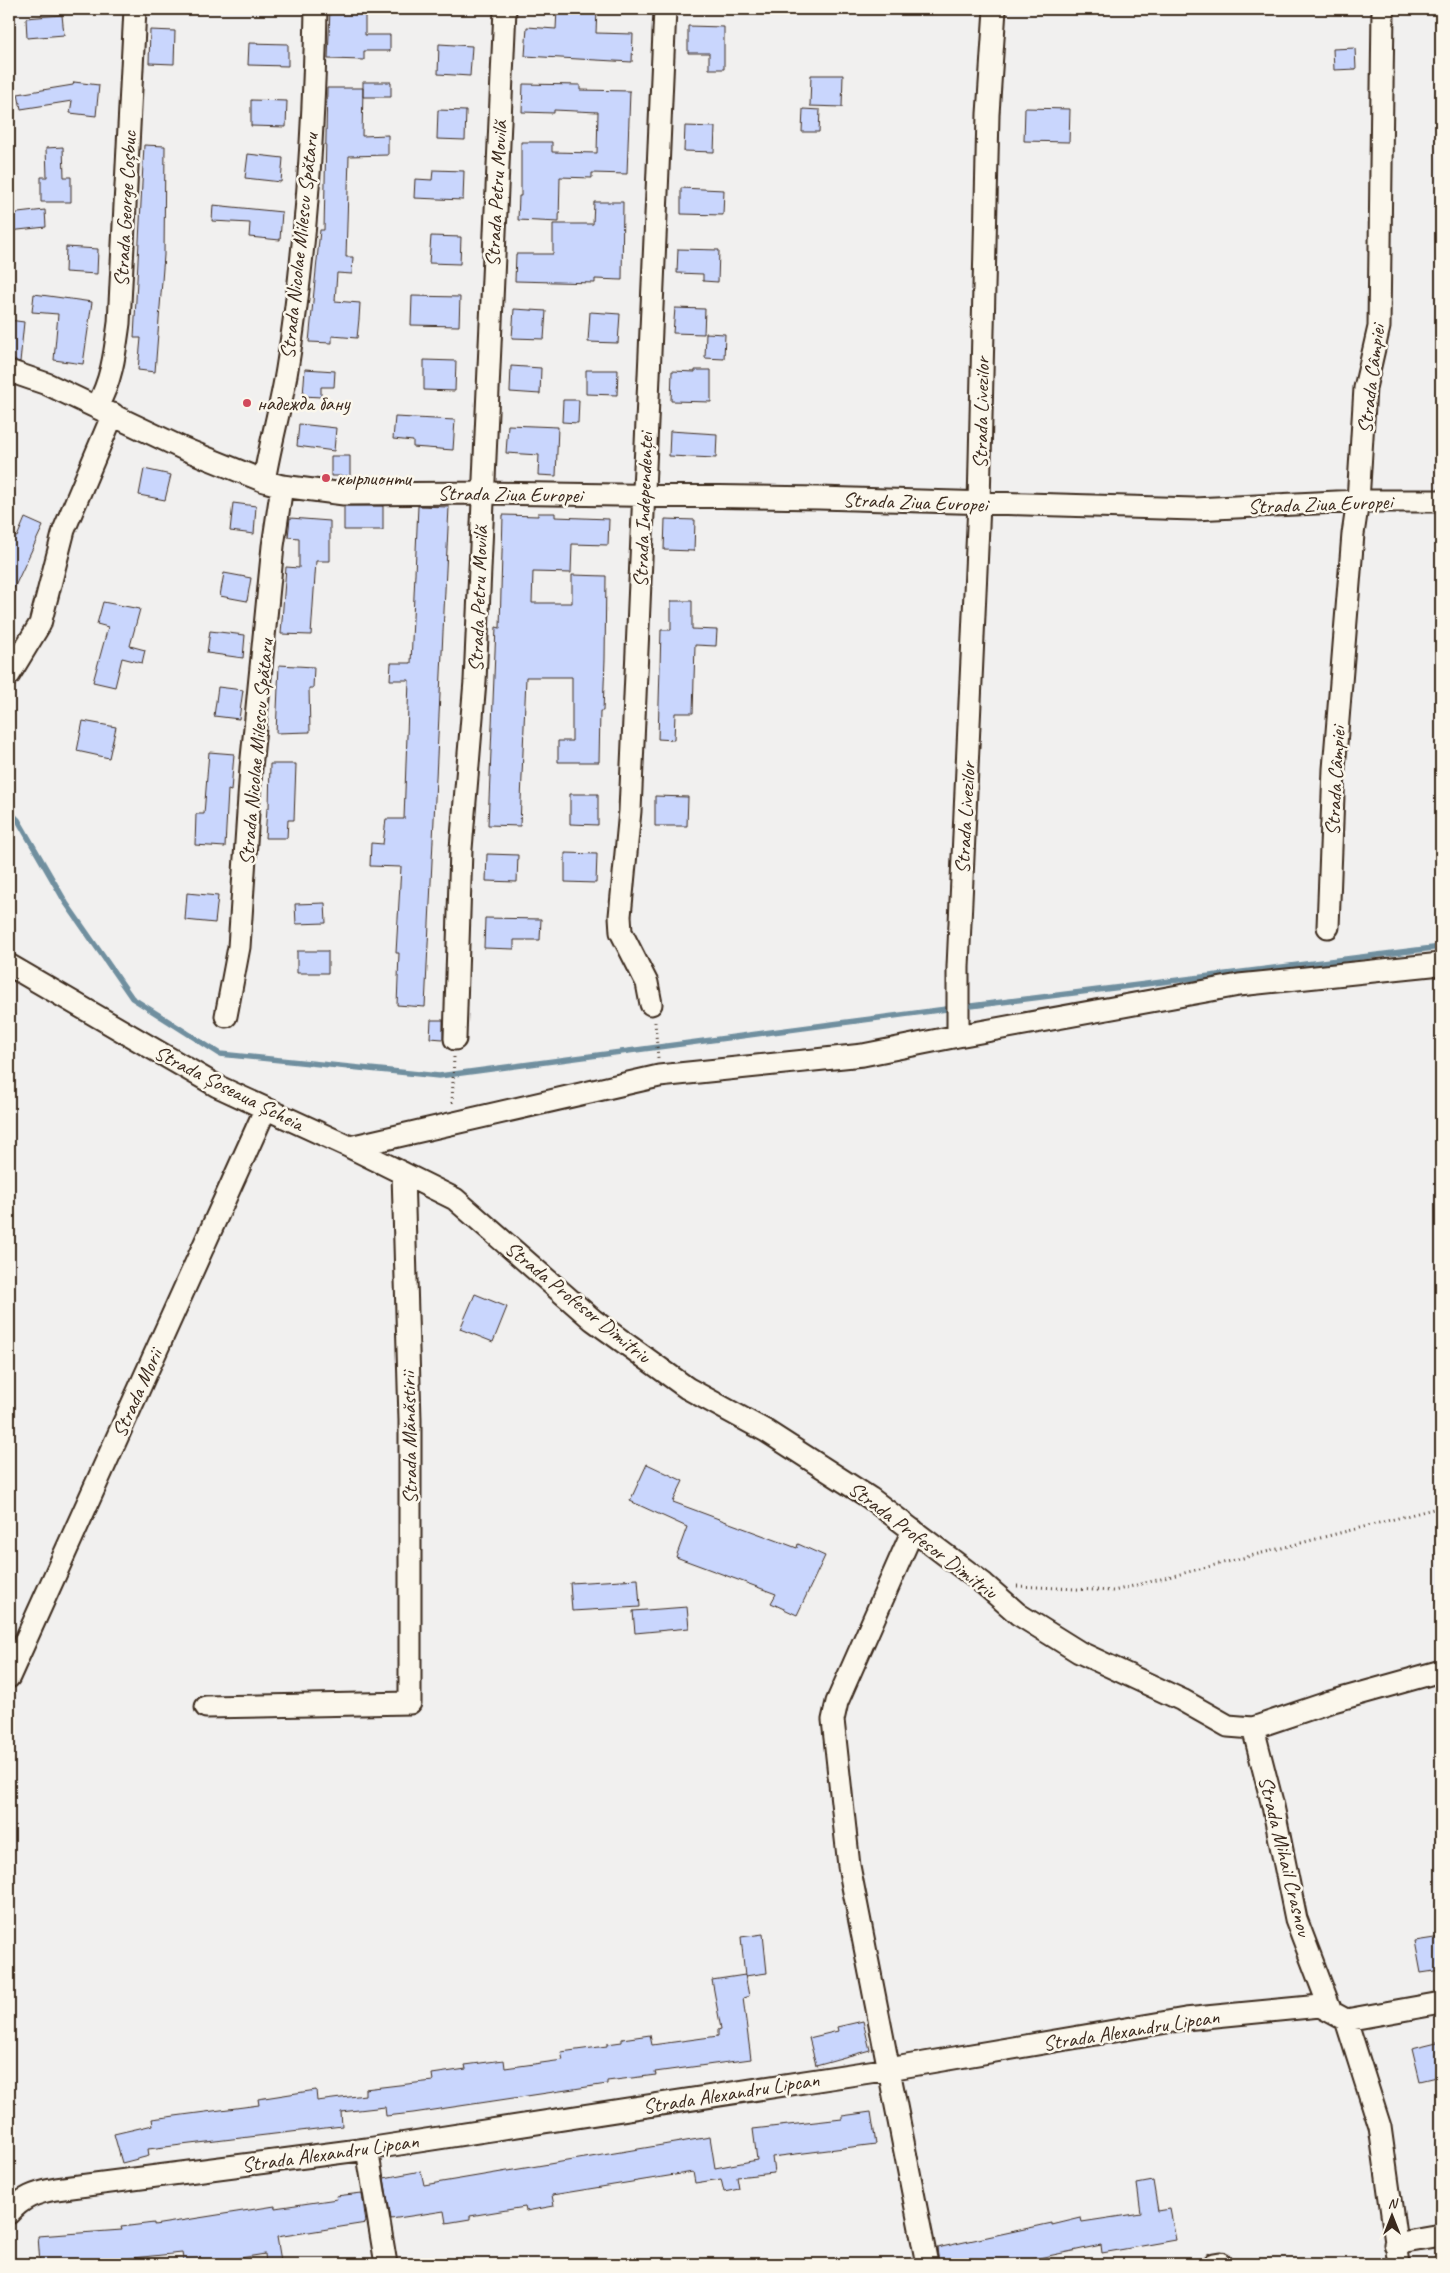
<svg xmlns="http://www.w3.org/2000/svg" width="1450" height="2273" viewBox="0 0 1450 2273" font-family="Caveat,sans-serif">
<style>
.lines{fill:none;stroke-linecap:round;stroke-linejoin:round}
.stream{stroke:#708f9f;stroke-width:5.5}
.building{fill:#c9d6fd;stroke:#3b2a1e}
.minor-casing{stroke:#3b2a1e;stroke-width:25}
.path{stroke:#3b2a1e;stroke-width:3;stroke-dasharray:1 4;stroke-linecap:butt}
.minor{stroke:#fbf7ec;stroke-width:21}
.poi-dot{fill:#d1495b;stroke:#fbf7ec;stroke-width:2}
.labels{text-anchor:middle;stroke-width:5;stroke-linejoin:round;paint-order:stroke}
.street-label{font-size:21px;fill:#3b2a1e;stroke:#fbf7ec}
.poi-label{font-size:21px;fill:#3b2a1e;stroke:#fbf7ec;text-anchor:start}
</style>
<rect width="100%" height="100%" fill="#f1f0ef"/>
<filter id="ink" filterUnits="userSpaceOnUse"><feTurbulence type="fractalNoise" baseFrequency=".02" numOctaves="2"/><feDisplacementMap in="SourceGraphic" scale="10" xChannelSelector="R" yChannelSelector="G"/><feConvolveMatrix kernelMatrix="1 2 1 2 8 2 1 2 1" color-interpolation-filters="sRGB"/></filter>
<g filter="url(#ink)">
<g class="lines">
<path class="stream" d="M9,811L18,820L66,903L132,998L220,1054L439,1076L954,1008
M963,1007L1441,947"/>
</g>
<path class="building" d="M330,9H365V35H390V51H364V60L328,59Z
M557,9H597L596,33L633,34L632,62L525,56L527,27L556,29Z
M62,15L64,35L27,38L26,18Z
M688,26L724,27V69H709V53H688Z
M150,30L175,31L174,64L149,63Z
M249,43L288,44V66L248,65Z
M439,44L472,46L470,76L438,74Z
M1355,48L1356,69L1334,70L1333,49Z
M811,75H843L842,107L810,106Z
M74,82L99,85L96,116L70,113L72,101L21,109L18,94L73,85Z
M363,82H391V97H363Z
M523,84L580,85V90L630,91L627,174L592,173V178L560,177L559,222L518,220L519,196H521V142H552V152L597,153L598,112L554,110V113L522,112Z
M327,88H363L362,136L388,135V155L349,156L346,257H353L352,274L337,273L335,301L360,303L359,319L357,338L332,336V343L309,342L320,230H324Z
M251,100L287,101L286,127L251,126Z
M1025,108L1070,109L1069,142L1024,141Z
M803,109L820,110L819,132H802Z
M438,110L466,111L465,140L437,139Z
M685,126L715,127L714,152L684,151Z
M144,145L165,146L164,255L155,372L138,370L141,338H134Z
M63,147L64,177H71V202H41V177H47L46,148Z
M248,154L283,158L281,182L245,178Z
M433,170L464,171L463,200L414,198L415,179L432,180Z
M681,188L724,190L723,215L681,214Z
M594,202H623L622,280L595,279V283L515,281L516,254H553V224H593Z
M213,205L282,212L280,240L249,237L250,223L212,221Z
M45,210L46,227L9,231V214Z
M431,236L461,237L460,264L429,263Z
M66,247L98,249L97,274L65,272Z
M678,249L719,250L718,282L703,281V274L677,273Z
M34,294L92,302L83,364L54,360L58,314L32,312Z
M412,296L460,297L459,326L411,325Z
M675,308L705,309L704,334L673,333Z
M514,309L546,311L544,339L512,338Z
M590,312L620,314L618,343L588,342Z
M9,320L24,322L20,362L9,359Z
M706,333L725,334L724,359L705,358Z
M424,360L456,361L455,391L424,390Z
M511,366L541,368L540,394L510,392Z
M305,369L335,371L334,387H321V397L303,396Z
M586,370H618L617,395L586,394Z
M695,370H711V402L671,401L672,371L695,372Z
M563,400H579L578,423L562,422Z
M395,417L455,420L453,450L413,447V441L393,439Z
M299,424L336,428L334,451L297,446Z
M508,425L558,427L556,476L538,475L539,455L506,453Z
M670,431L717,434L716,458L669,456Z
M331,456H350V476H331Z
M144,469L171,475L165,500L139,495Z
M233,503L256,506L254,534L230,531Z
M344,506H383V530H344Z
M418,506L449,507L425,1007L397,1005L399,953H396L401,867L370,866L371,843L383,844L386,819H404L409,680H390L391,663H411Z
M538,513H555V517L609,519L608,545L572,544L571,573L533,572L532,603H572V575L606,576L605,659L603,711H600L599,762H558V741H572V677H526L520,826L488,825L496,627L500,628L503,515L538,516Z
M25,518L43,526L9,599V533L17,537Z
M290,518L330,521V561H316L311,635L281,634L286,567L299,568V538L288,537Z
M665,519L695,520L694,551L664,550Z
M224,573L251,578L247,601L220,596Z
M671,601H692V629L717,630L716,646L695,645L693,713H675L674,740L658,739L661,630H671Z
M103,602L140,609L130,646L145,650L142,663L122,658L115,687L93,682L108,627L97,624Z
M210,631L245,635L243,658L207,653Z
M279,665L314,667L313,688H309L310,732L276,733Z
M218,687L243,690L239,719L214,716Z
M83,721L116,727L109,758L77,751Z
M209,752L234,754L231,791L228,790L225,847L195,845L196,814H204Z
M270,764H296L294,820H288L287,838H265L267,808H269Z
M570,794H598V825L570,824Z
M655,796L688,797L687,826H655Z
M565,853L597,854L596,883L565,882Z
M487,854L518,855L517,882L486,881Z
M187,893L218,896L215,923L185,920Z
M325,903L326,923L296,924L295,904Z
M485,918L541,919L540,940H514V949L484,948Z
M297,951H328V973H297Z
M431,1020H443V1039L430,1038Z
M475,1294L507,1307L493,1342L460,1329Z
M647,1464L683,1481L673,1502L797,1548L798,1544L825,1556L797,1615L771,1603L776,1594L676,1557L687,1527L630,1501Z
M638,1579L640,1607L572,1611L570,1583Z
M687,1607L689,1628L635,1633L633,1611Z
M763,1934L767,1973L745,1976L741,1937Z
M1441,1937V1970L1421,1973L1415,1941Z
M745,1975L749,1996L743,1998L751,2059L655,2072L656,2075L607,2081V2084L413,2113L386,2116L385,2107L341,2112L342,2126L148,2149L149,2156L122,2163L114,2134L153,2125L152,2119L259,2105L258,2099L316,2090L317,2101L365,2095V2089L433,2081L432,2074L466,2069L465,2065L504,2060L505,2068L563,2060L561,2052L607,2046V2044L622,2042V2039L650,2035L652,2045L718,2036V2030L721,2029L712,1980Z
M863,2021L870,2050L816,2065L809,2038L838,2031L837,2027Z
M1441,2041V2076L1420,2081L1412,2048Z
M871,2112L876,2144L772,2157L774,2173L737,2177L739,2189L724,2192L721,2179L695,2183L693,2172L552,2195L554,2206L526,2211L525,2207L470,2216V2219L446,2223L444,2211L391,2219L384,2178L421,2171L424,2185L710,2137L715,2168L757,2160L753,2129L842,2119V2116Z
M1153,2181L1158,2211L1170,2209L1176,2240L1102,2253L1101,2245L1010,2264H939L937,2248L1052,2223V2225L1081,2218L1082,2222L1141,2213L1137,2184Z
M362,2193L366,2223L277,2237L281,2261L266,2263L265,2254L204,2264H184L182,2253L73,2264H40L38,2236L122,2230L121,2227L154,2223V2225L275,2206V2208L337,2199L336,2196Z"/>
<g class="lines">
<g class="minor-casing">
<path id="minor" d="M9,371L47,384L182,448L264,481L282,486L344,494L482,493L819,498L1194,509L1358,501H1441
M97,406C112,380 115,352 119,323L135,9
M264,481C270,444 281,407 287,369C306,251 314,129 316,9
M9,675L40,624L64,530L113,414
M1328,927L1334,769L1353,534L1358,501L1365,388L1379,327L1383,9
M9,965L217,1086L350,1147L455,1199L593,1320L687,1388L766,1431L870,1498L984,1584L1018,1614L1079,1652L1182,1700L1228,1726L1253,1728L1330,1702L1441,1671
M651,1004L647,983L621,932L620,916L630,811L665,9
M226,1016L239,947L251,768L273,546L282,486
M958,1036V967L979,504L988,114L995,9
M455,1039L461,849L475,681L505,9
M350,1147L659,1076L863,1055L958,1036L1239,985L1441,964
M913,1530L837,1702L833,1720L849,1866L927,2264
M9,1677L265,1110
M206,1707L410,1703V1420L403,1173
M1253,1728L1273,1806L1296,1919L1331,2011
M1346,2020L1380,2127L1399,2264
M367,2149L386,2264
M9,2213C23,2197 35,2193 56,2189L367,2149L889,2069L1185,2019L1320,2006L1346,2020L1441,2003
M1395,2244L1441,2236
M1214,2264L1220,2263"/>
</g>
<path class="path" d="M655,1022L658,1058
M452,1103L454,1057
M1017,1586L1114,1591L1441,1507"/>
<use href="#minor" class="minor"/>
</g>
</g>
<g class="poi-dot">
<circle cx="247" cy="403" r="5"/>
<circle cx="326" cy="478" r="5"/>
</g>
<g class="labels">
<g class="street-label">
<text transform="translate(496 194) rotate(-87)" y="7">Strada Petru Movilă</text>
<text transform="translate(125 209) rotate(-87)" y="7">Strada George Coșbuc</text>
<text transform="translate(299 246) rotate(-84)" y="7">Strada Nicolae Milescu Spătaru</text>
<text transform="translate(1371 379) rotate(-83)" y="7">Strada Câmpiei</text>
<text transform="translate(981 413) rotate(-89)" y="7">Strada Livezilor</text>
<text transform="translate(510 494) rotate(1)" y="7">Strada Ziua Europei</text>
<text transform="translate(915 502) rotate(2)" y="7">Strada Ziua Europei</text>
<text transform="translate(1320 504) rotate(-2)" y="7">Strada Ziua Europei</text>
<text transform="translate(643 510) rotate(-88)" y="7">Strada Independenței</text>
<text transform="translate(478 599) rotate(-88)" y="7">Strada Petru Movilă</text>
<text transform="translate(256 752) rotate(-85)" y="7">Strada Nicolae Milescu Spătaru</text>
<text transform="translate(1335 781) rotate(-87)" y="7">Strada Câmpiei</text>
<text transform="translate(965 818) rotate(-87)" y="7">Strada Livezilor</text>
<text transform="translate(229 1088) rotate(27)" y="7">Strada Șoseaua Șcheia</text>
<text transform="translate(578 1302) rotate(39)" y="7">Strada Profesor Dimitriu</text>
<text transform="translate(137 1393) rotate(-66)" y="7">Strada Morii</text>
<text transform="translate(409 1438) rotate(-91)" y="7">Strada Mănăstirii</text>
<text transform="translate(923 1540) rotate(37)" y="7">Strada Profesor Dimitriu</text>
<text transform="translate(1285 1856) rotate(76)" y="7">Strada Mihail Crasnov</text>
<text transform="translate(1131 2030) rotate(-9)" y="7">Strada Alexandru Lipcan</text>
<text transform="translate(731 2093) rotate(-9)" y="7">Strada Alexandru Lipcan</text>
<text transform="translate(330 2153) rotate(-8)" y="7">Strada Alexandru Lipcan</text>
</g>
<g class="poi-label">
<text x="257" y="410">надежда бану</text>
<text x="336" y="485">кырлионти</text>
</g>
</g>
<rect width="1450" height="2273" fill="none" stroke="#fbf7ec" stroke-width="30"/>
<rect x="15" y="15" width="1420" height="2243" fill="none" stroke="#3b2a1e" stroke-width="2" filter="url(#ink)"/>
<g transform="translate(1392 2216)" stroke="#fbf7ec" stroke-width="4" paint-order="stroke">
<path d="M0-4L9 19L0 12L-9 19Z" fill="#3b2a1e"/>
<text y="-8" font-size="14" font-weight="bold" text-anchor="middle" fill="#3b2a1e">N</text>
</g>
</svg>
